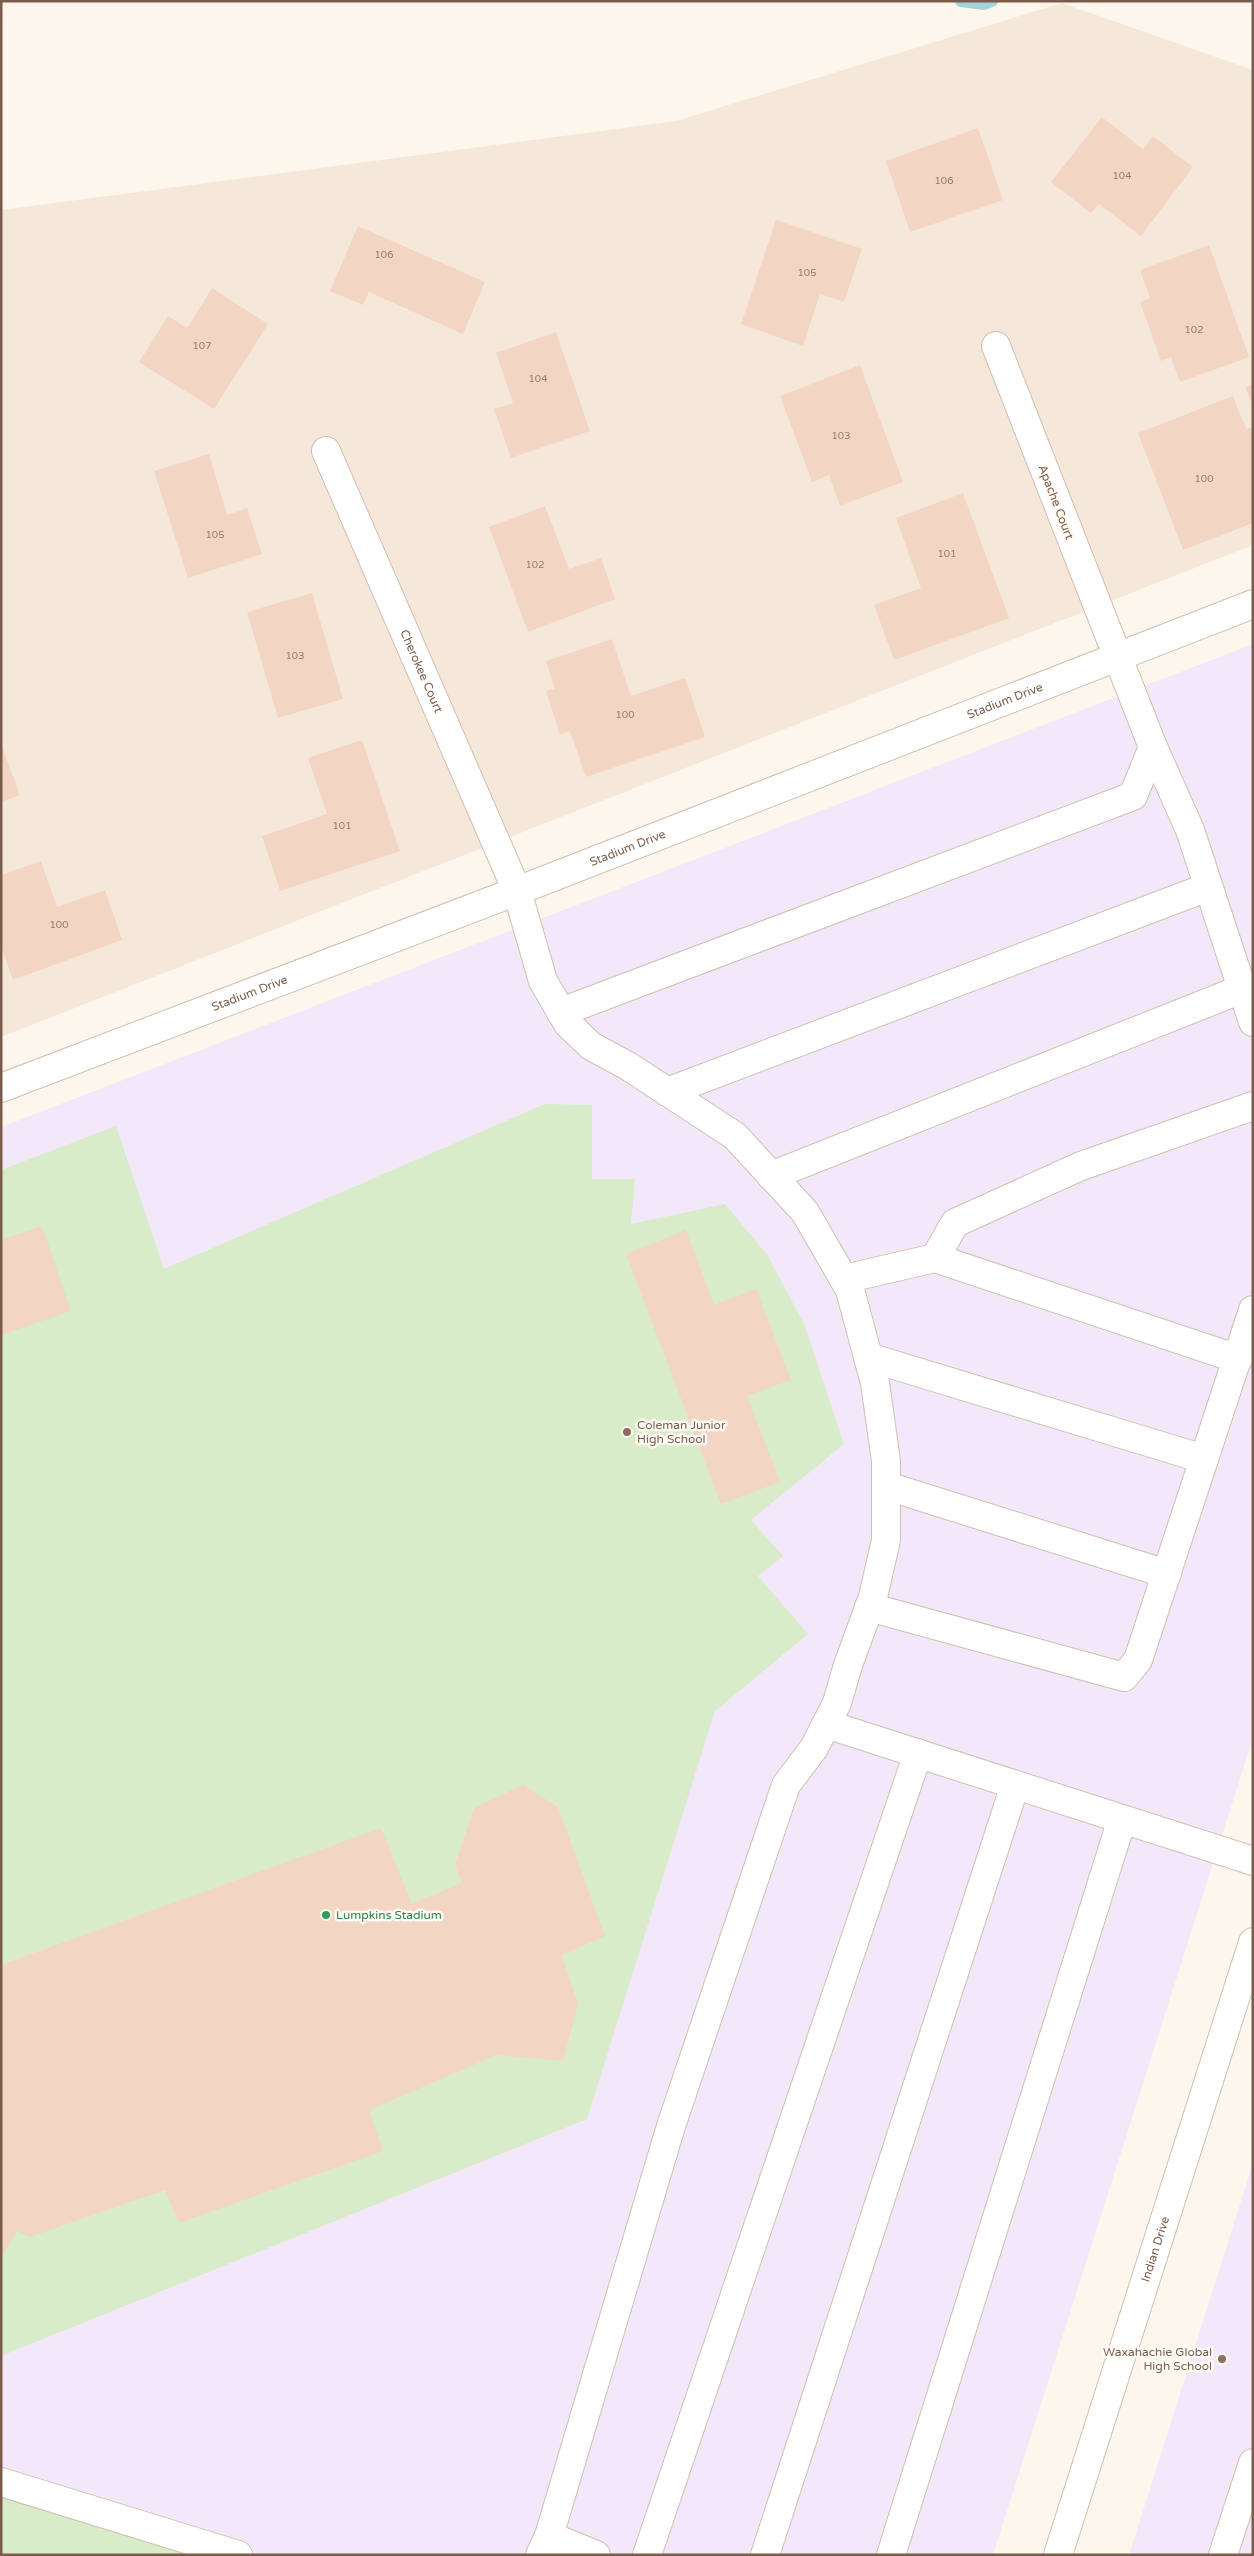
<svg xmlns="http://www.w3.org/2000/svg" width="1254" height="2556" viewBox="0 0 1254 2556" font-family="'Varela Round',sans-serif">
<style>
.residential{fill:#f5e8da}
.education{fill:#f3e8fa}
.green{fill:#d8ecc9}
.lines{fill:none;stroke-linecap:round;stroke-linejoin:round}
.stream{stroke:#a5d3da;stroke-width:12}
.building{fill:#f3d5c3}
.minor-casing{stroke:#d1beb0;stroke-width:30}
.minor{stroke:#fff;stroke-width:28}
.education-dot{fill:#8d6e63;stroke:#fffaf3;stroke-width:2}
.leisure-dot{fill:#2e9e5b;stroke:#fffaf3;stroke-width:2}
.labels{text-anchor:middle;stroke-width:5;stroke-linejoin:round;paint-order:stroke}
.number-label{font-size:10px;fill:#987a6a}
.street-label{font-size:12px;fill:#7a5c4d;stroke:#fffaf3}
.education-label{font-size:12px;fill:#785e54;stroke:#fffaf3;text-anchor:start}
.leisure-label{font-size:12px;fill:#27864d;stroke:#fffaf3;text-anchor:start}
</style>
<rect width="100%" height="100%" fill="#fdf6ec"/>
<path class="residential" d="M1062,3L1253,70V545L1,1037V210L676,121Z"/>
<path class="education" d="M1253,644V1738L993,2555H1V1127Z
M1253,2163V2555H1129Z"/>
<path class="green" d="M545,1104L592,1105V1179H635L631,1224L725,1204L768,1256L805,1326L844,1444L751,1520L783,1556L758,1576L808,1634L715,1711L587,2119L1,2356V1170L116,1126L164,1269Z
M1,2486L221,2555H1Z"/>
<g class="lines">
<path class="stream" d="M961,1L984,4L992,1"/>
</g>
<path class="building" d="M1102,117L1143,149L1153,136L1193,167L1141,236L1099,204L1091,213L1051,182Z
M978,128L1003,200L910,232L886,161Z
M776,220L862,249L844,302L820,294L803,346L741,324Z
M358,226L485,282L463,334L369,292L363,305L330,291Z
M1209,245L1249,357L1180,382L1171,357L1161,361L1140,302L1150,298L1140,270Z
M212,288L268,324L214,409L139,362L168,316L187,328Z
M556,332L590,431L511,458L494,409L513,403L496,353Z
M860,365L903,482L840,506L829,475L812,482L780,396Z
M1253,384V406L1245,387Z
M1233,396L1246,429L1253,427V523L1183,550L1138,433Z
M209,454L227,515L247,508L262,554L188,578L154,471Z
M963,493L1009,618L894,660L874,605L921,588L896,518Z
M545,506L569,569L601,558L615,599L528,632L489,527Z
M312,593L343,699L278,718L247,612Z
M612,639L631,696L685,678L705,737L586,777L570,731L560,735L546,691L555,689L546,661Z
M362,740L400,851L280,891L262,836L327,814L308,758Z
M1,744L20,795L1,802Z
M41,861L57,907L105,890L122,940L13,980L1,946V875Z
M42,1226L71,1311L1,1335V1240Z
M686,1230L714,1305L756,1289L791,1380L747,1396L780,1482L721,1504L626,1254Z
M523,1785L558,1807L605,1936L562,1955L578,2005L563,2061L497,2055L369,2110L383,2151L179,2223L165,2190L30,2237L17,2231L1,2258V1965L381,1828L412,1904L462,1883L455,1865L474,1808Z"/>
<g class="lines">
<g class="minor-casing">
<g id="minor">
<path id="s1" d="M326,451L517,891L543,981L568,1024L591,1046L628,1066L735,1136L805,1212L850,1290L875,1383L886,1461V1540L873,1597L848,1665L837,1703L814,1748L786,1785L671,2126L549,2536L540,2555"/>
<path d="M1153,747L1190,830L1253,1022"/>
<path d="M561,1012L1133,796L1153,747L996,346"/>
<path id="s2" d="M1,1088L517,891L1253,604"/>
<path d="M667,1092L1208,887"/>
<path d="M771,1176L1242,989"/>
<path d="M935,1258L955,1223L1081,1166L1253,1106"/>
<path d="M844,1279L935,1258L1238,1359"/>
<path d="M868,1357L1204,1459"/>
<path d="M887,1486L1167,1574"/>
<path d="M869,1607L1124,1677L1138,1660L1253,1310"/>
<path d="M826,1724L1253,1861"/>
<path d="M1,2482L238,2555"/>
<path d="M549,2536L596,2555"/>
<path d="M647,2555L918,1753"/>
<path d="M765,2555L1015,1785"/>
<path d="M891,2555L1122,1819"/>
<path id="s3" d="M1058,2555L1253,1942"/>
<path d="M1223,2555L1253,2463"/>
</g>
</g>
<use href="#minor" class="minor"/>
</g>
<g class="education-dot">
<circle cx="627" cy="1432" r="5"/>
<circle cx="1222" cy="2359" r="5"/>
</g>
<circle class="leisure-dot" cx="326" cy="1915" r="5"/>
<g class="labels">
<g class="number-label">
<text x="1122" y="179">104</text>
<text x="944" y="184">106</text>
<text x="384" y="258">106</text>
<text x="807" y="276">105</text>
<text x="1194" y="333">102</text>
<text x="202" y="349">107</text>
<text x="538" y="382">104</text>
<text x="841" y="439">103</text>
<text x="1204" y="482">100</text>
<text x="215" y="538">105</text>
<text x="947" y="557">101</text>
<text x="535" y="568">102</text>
<text x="295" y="659">103</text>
<text x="625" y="718">100</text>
<text x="342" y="829">101</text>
<text x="59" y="928">100</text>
</g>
<g class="street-label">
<text transform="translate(1056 502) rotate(69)" y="4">Apache Court</text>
<text dy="4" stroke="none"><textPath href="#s1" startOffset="240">Cherokee Court</textPath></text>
<text dy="4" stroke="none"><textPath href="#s2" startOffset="1076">Stadium Drive</textPath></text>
<text dy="4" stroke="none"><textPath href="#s2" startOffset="671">Stadium Drive</textPath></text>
<text dy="4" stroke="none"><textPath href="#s2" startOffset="266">Stadium Drive</textPath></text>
<text dy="4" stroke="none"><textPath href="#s3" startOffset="321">Indian Drive</textPath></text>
</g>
<g class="education-label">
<text x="637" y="1429">Coleman Junior<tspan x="637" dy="14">High School</tspan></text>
<text x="1212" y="2356" text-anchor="end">Waxahachie Global<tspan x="1212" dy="14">High School</tspan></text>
</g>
<g class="leisure-label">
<text x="336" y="1919">Lumpkins Stadium</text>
</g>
</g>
<rect width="1254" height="2556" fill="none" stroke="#7a5c4d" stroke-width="5"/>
</svg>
